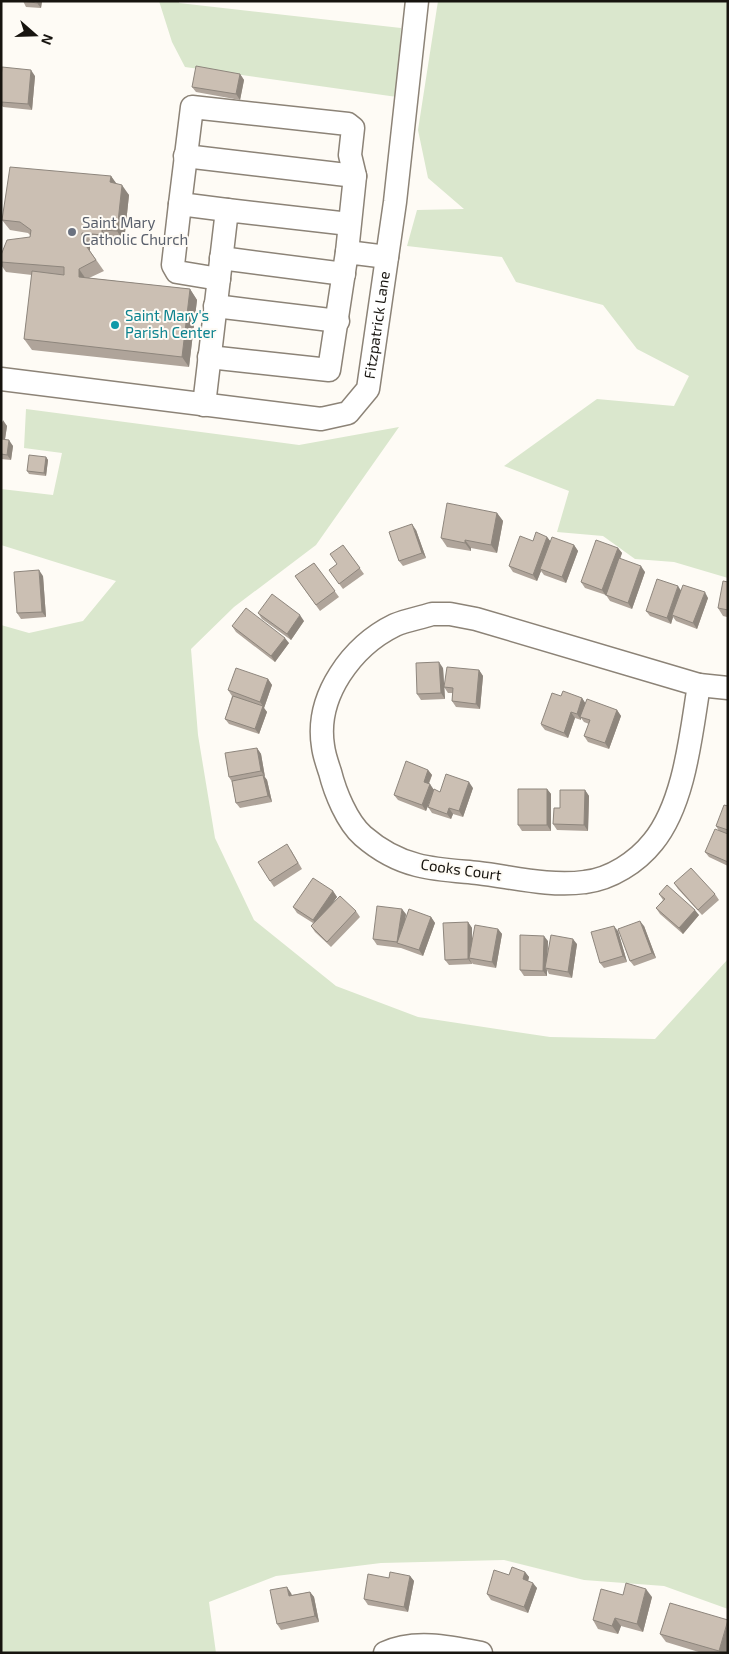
<svg xmlns="http://www.w3.org/2000/svg" width="729" height="1654" viewBox="0 0 729 1654" font-family="'Exo 2',sans-serif">
<style>
.green{fill:#dae7cd}
.lines{fill:none;stroke-linecap:round;stroke-linejoin:round}
.minor-casing{stroke:#8c8377;stroke-width:25}
.minor{stroke:#fff;stroke-width:22}
.wall{fill:#afa49a}
.shaded-wall{fill:#8e867d}
.building{fill:#cbbfb3;stroke:#8e867d}
.worship-dot{fill:#6b7280;stroke:#fefbf5;stroke-width:2}
.culture-dot{fill:#0f9aa8;stroke:#fefbf5;stroke-width:2}
.labels{text-anchor:middle;stroke-width:4;stroke-linejoin:round;paint-order:stroke}
.worship-label{font-size:15px;fill:#5b616d;stroke:#fefbf5;text-anchor:start}
.culture-label{font-size:15px;fill:#0d838f;stroke:#fefbf5;text-anchor:start}
.street-label{font-size:15px;fill:#17140f;stroke:#fefbf5}
</style>
<rect width="100%" height="100%" fill="#fefbf5"/>
<path class="green" d="M159,1H179V3L401,28L397,97L185,67L172,42Z
M438,1H728V578L674,562L635,559L603,536L557,532L569,491L504,466L597,399L674,406L689,376L637,349L603,305L516,282L502,257L407,246L417,210L464,209L428,178L418,130Z
M26,409L299,445L399,427L316,545L234,607L191,649L198,735L215,838L254,920L336,986L418,1017L550,1037L655,1039L728,959V1609L664,1586L584,1580L504,1560L381,1563L276,1576L209,1602L216,1653H1V625L29,633L83,621L116,581L1,545V489L53,495L62,453L24,448Z"/>
<g class="lines">
<g class="minor-casing">
<g id="minor">
<path d="M185,156L355,176"/>
<path d="M180,204L192,107L348,124L353,128L350,155L355,176L347,252"/>
<path d="M221,258L344,274"/>
<path d="M219,279L177,272L173,265L180,204L227,210"/>
<path d="M215,306L338,321"/>
<path d="M209,357L329,370L347,252L387,257"/>
<path id="s1" d="M1,379L321,419L348,413L368,389L395,202L417,1"/>
<path d="M204,405L227,210L349,224"/>
<path d="M432,614H450L476,619L699,685C691,733 685,803 653,842C637,862 611,879 585,882C550,887 512,877 478,873C458,871 436,870 417,865C397,860 378,849 363,836C347,822 335,792 330,772C327,763 324,755 323,746C315,696 352,646 395,625C407,620 420,618 432,614Z"/>
<path d="M699,685L728,688"/>
<path d="M385,1653C414,1639 451,1647 481,1653"/>
</g>
</g>
<use href="#minor" class="minor"/>
</g>
<path class="wall" d="M23,1H42L41,8L26,7Z
M240,74L244,80L240,100L196,92L192,87Z
M35,76L32,110L3,107L1,105V78Z
M111,176L116,184L129,195L124,242L110,241V246L90,244V251L104,271L89,278L190,289L197,300L189,367L32,350L24,339L32,275L6,272L1,265V255L30,237V235L28,233L10,230L2,220Z
M1,420L7,426L5,440L13,446L11,460L1,459Z
M46,457L48,460L46,476L29,474L27,471Z
M497,513L503,521L497,553L471,548V551L447,547L441,538Z
M416,530L426,558L403,566L399,561Z
M547,537L550,541L574,545L578,551L566,583L544,575L541,571L537,581L513,572L509,566L533,541Z
M343,545L364,574L343,589L329,570L337,564Z
M618,548L622,553L620,559L645,572L632,609L610,601L606,595L585,588L581,582Z
M314,563L339,597L320,611L295,576Z
M43,576L46,617L21,619L17,613Z
M728,582V622L727,621V617L723,616L718,608Z
M681,590L708,598L697,629L676,621L673,617L671,624L650,616L646,611Z
M258,613L304,621L291,640L262,619Z
M232,626L289,643L275,662L236,632Z
M443,668L445,699L421,700L417,694Z
M479,670L483,676L480,709L456,707L452,701L453,693H448L444,687Z
M268,679L272,685L264,708L267,712L259,734L229,724L225,719L232,696L228,690Z
M561,696L582,698L585,703L617,710L621,716L609,749L588,742L584,736L589,724L584,722L581,718V720L575,718L568,738L545,730L541,725Z
M257,748L261,754L265,777L267,780L272,802L240,808L236,803L232,782L229,777Z
M428,770L432,775L429,784L434,790L426,811L398,800L394,795Z
M473,788L463,817L453,814L451,819L432,813L428,807L440,792Z
M547,789L551,794V831H522L518,825Z
M585,790L589,796L588,831L557,830L553,824L560,808Z
M728,806V866L709,857L705,852L719,831L716,826Z
M291,850L302,869L274,887L270,881Z
M674,883L715,894L719,900L702,915L678,889Z
M333,891L337,897L331,905L356,911L360,917L331,947L315,932L311,926L313,923L297,913L293,907Z
M659,894L699,915L683,934L660,914L656,908L663,900Z
M406,914L404,923L431,917L435,923L423,956L401,948L377,945L373,939Z
M468,922L472,928V943L498,929L502,934L496,968L473,964L472,963V964L449,965L445,960Z
M644,926L656,958L634,966L630,961Z
M618,931L627,962L604,968L600,963Z
M548,941L547,957L577,944L572,978L549,974L547,970V976H524L520,970Z
M525,1572L529,1577L528,1581L537,1588L528,1613L491,1600L487,1594L509,1575Z
M410,1576L414,1581L408,1612L368,1605L364,1599L389,1578Z
M310,1592L314,1597L319,1622L281,1630L277,1624L291,1593L292,1595Z
M623,1595L652,1597L643,1632L621,1626L618,1634L598,1629L593,1620Z
M728,1620V1649L727,1653H702L666,1642L660,1634Z"/>
<path class="shaded-wall" d="M37,1H42L41,8L37,3Z
M31,70L35,76L32,110L28,104Z
M240,74L244,80L240,100L236,94Z
M111,176L119,187L110,182Z
M122,185L129,195L124,242L117,231Z
M102,230L110,241V246L102,235Z
M82,233L90,244V251L82,240Z
M79,269L86,279L79,277Z
M190,289L197,300L189,367L182,357Z
M3,420L7,426L4,445L1,441V430Z
M9,440L13,446L11,460L7,455Z
M46,457L48,460L46,476L44,473Z
M497,513L503,521L497,553L491,545Z
M412,524L416,530L426,558L422,553Z
M547,537L551,542L540,569L541,571L537,581L533,575Z
M465,540L471,548V551L465,543Z
M574,545L578,551L566,583L562,577Z
M618,548L622,553L606,596L602,590Z
M641,566L645,572L632,609L628,603Z
M39,570L43,576L46,617L42,612Z
M678,586L682,592L672,615L673,617L671,624L667,618Z
M705,592L708,598L697,629L693,623Z
M300,615L304,621L291,640L287,634Z
M285,638L289,643L275,662L271,656Z
M439,662L443,668L445,699L441,693Z
M479,670L483,676L480,709L476,704Z
M268,679L272,685L264,708L267,712L259,734L255,729L263,706L260,702Z
M582,698L586,704L580,717L581,718V720L577,714Z
M617,710L621,716L609,749L605,743Z
M571,712L575,718L568,738L564,733Z
M257,748L261,754L265,777L261,771Z
M428,770L432,775L427,787L424,782Z
M263,775L267,780L272,802L268,796Z
M469,782L473,788L463,817L459,811Z
M430,784L434,790L426,811L422,805Z
M547,789L551,794V831L547,825Z
M585,790L589,796L588,831L584,825Z
M449,808L453,814L451,819L447,814Z
M333,891L337,897L317,926L313,920Z
M402,909L406,914L402,944L397,942Z
M695,910L699,915L683,934L679,928Z
M431,917L435,923L423,956L419,950Z
M640,921L644,926L656,958L652,953Z
M468,922L472,928V959L469,958L472,964L468,959Z
M614,926L618,931L627,962L623,956Z
M498,929L502,934L496,968L492,962Z
M544,936L548,941L547,968H545L547,970V976L543,971Z
M573,939L577,944L572,978L568,972Z
M525,1572L529,1577L527,1585L523,1579Z
M410,1576L414,1581L408,1612L404,1607Z
M533,1583L537,1588L528,1613L524,1607Z
M287,1587L291,1593L293,1602L289,1596Z
M646,1589L652,1597L643,1632L637,1624Z
M310,1592L314,1597L319,1622L315,1616Z
M615,1618L621,1626L618,1634L612,1626Z
M728,1622V1649L727,1653H720L719,1651Z"/>
<path class="building" d="M23,1H37V3Z
M196,66L240,74L236,94L192,87Z
M2,67L31,70L28,104L1,102V78Z
M10,167L111,176L110,182L122,185L117,231L102,230V235L82,233V240L96,260L79,269V277L190,289L182,357L24,339L32,271L64,275V267L1,262V255L7,240L30,237L31,230L20,222L2,220Z
M1,439L9,440L7,455L1,454Z
M29,455L46,457L44,473L27,471Z
M447,503L497,513L491,545L465,540V543L441,538Z
M412,524L422,553L399,561L389,532Z
M536,532L547,537L533,575L509,566L520,536L533,541Z
M552,537L574,545L562,577L540,569Z
M596,540L618,548L602,590L581,582Z
M343,545L360,568L339,584L329,570L337,564L330,554Z
M619,558L641,566L628,603L606,595Z
M314,563L335,591L316,605L295,576Z
M39,570L42,612L17,613L14,572Z
M657,579L678,586L667,618L646,611Z
M723,581L728,582V610L718,608Z
M683,585L705,592L693,623L672,615Z
M272,594L300,615L287,634L258,613Z
M246,608L285,638L271,656L232,626Z
M439,662L441,693L417,694L416,663Z
M447,667L479,670L476,704L452,701L453,688L444,687Z
M236,668L268,679L260,702L228,690Z
M563,691L582,698L577,714L571,712L564,733L541,724L552,693L561,696Z
M233,696L263,706L255,729L225,719Z
M587,699L617,710L605,743L584,736L590,720L580,717Z
M257,748L261,771L229,777L225,753Z
M406,761L428,770L424,782L430,784L422,805L394,795Z
M446,774L469,782L459,811L449,808L447,814L428,807L434,789L440,792Z
M263,775L268,796L236,803L232,781Z
M518,789H547V825H518Z
M560,790H585L584,825L553,824L554,808H560Z
M724,805L728,806V830L716,826Z
M715,829L728,834V862L705,852Z
M287,844L298,863L270,881L258,862Z
M691,868L715,894L698,910L674,883Z
M313,878L333,891L313,920L293,907Z
M667,885L695,910L679,928L656,908L665,899L659,894Z
M340,896L356,911L327,942L311,926Z
M377,906L402,909L397,942L373,939Z
M409,909L431,917L419,950L397,943Z
M640,921L652,953L630,961L618,929Z
M468,922V959L445,960L443,923Z
M475,925L498,929L492,962L469,958Z
M614,926L623,956L600,963L591,932Z
M520,935L544,936L543,971L520,970Z
M551,935L573,939L568,972L545,968Z
M512,1567L525,1572L523,1579L533,1583L524,1607L487,1594L494,1570L509,1575Z
M390,1572L410,1576L404,1607L364,1599L368,1574L389,1578Z
M626,1583L646,1589L637,1624L615,1618L612,1626L593,1620L601,1589L623,1595Z
M287,1587L289,1596L310,1592L315,1616L277,1624L270,1590Z
M670,1603L728,1620L719,1651L660,1634Z"/>
<circle class="worship-dot" cx="72" cy="232" r="5"/>
<circle class="culture-dot" cx="115" cy="325" r="5"/>
<g class="labels">
<g class="worship-label">
<text x="82" y="228">Saint Mary<tspan x="82" dy="17">Catholic Church</tspan></text>
</g>
<g class="culture-label">
<text x="125" y="321">Saint Mary's<tspan x="125" dy="17">Parish Center</tspan></text>
</g>
<g class="street-label">
<text dy="5" stroke="none"><textPath href="#s1" startOffset="446">Fitzpatrick Lane</textPath></text>
<text transform="translate(461 870) rotate(8)" y="5">Cooks Court</text>
</g>
</g>
<rect width="729" height="1654" fill="none" stroke="#17140f" stroke-width="5"/>
<g transform="translate(35 35) rotate(110)" stroke="#fefbf5" stroke-width="4" paint-order="stroke">
<path d="M0-4L9 19L0 12L-9 19Z" fill="#17140f"/>
<text y="-8" font-size="14" font-weight="bold" text-anchor="middle" fill="#17140f">N</text>
</g>
</svg>
